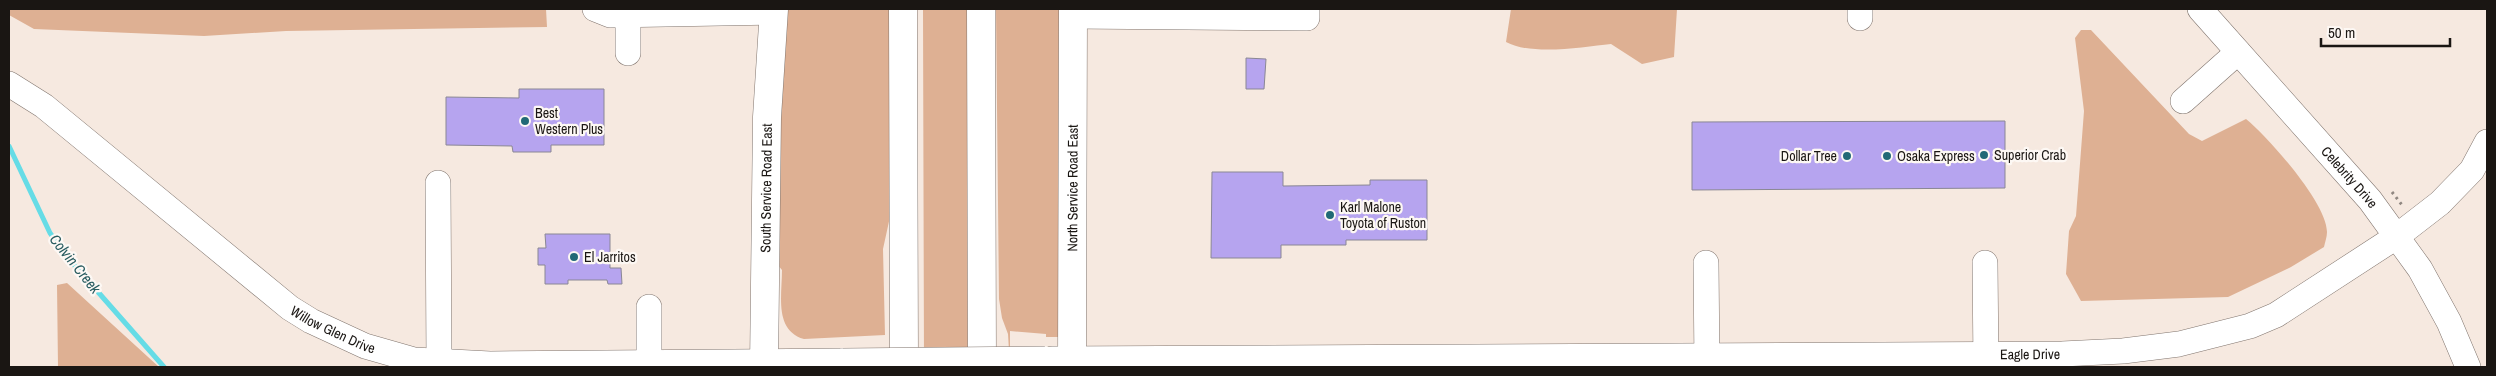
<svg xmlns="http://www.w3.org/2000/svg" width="2496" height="376" viewBox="0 0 2496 376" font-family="'Archivo Narrow',sans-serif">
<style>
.green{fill:#deb093}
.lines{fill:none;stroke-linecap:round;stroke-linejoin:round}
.stream{stroke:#66dce6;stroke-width:5}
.building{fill:#b6a4ef;stroke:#8a8794}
.minor-casing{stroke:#81756e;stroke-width:26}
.major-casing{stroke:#81756e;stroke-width:29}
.highway-casing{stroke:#81756e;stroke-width:29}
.path{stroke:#908781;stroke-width:3;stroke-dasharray:2.5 4;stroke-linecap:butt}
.minor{stroke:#fff;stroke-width:25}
.major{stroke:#fff;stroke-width:28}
.highway{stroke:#fff;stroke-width:28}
.minor-bridge-casing{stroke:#81756e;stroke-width:26;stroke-linecap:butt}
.minor-bridge{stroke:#fff;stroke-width:25}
.poi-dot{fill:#216976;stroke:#fdf8f4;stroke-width:2}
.labels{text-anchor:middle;stroke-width:4.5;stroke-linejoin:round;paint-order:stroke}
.poi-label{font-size:14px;fill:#1a1613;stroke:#fdf8f4;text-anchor:start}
.street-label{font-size:14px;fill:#1a1613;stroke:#fdf8f4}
.water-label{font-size:15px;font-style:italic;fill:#295c60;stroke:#fdf8f4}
</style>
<rect width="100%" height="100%" fill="#f6e9e0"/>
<path class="green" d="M9,9H546L547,27L286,31L204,36L34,29L9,15Z
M787,9H893V203L883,249L885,335L804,339C774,330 782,296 782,270L777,264L778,174Z
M923,9H967L968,367H924Z
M996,9H1060L1062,334L1058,337H1046V334L1010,331V367L1008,334L1002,318L999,299Z
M1511,9H1677L1674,57L1642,64L1611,44C1583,47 1532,56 1506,42Z
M2081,30H2091L2189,134L2202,141L2246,119C2268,137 2327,203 2327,232C2327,237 2325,242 2324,247L2291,267L2228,297L2081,301L2066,274L2069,231L2076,216L2084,111L2075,38Z
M67,283L159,367H58L57,285Z"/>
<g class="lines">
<path class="stream" d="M9,146L50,233L69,259L164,367"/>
</g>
<path class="building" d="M1246,58L1266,59L1264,89H1246Z
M519,89H604V145H551V152H513L512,146L446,145V97L519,98Z
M2005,121V188L1692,190V122Z
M1212,172H1283V186L1370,185V180H1427V240H1346V245H1281V258H1211Z
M545,234H610V268H621L622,284H608L607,280H568V284H545V265H538V248H546Z"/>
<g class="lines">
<g class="minor-casing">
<g id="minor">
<path d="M595,9L610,15L773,12"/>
<path d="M1860,9V18"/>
<path id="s1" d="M2200,9L2370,200L2420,269L2449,322L2468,367"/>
<path d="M1073,16L1307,18V9"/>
<path d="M628,53V14"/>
<path id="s2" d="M9,84L44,106L290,308L311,321L365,346L414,360L490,364L843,361"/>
<path d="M2183,101L2238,52"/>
<path d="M438,183L439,362"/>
<path d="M1706,263L1707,367"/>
<path d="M1985,263L1986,367"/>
<path d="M649,307V364"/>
<path id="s3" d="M1052,359L2062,354L2123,351L2179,344L2250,326L2276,315L2396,237L2440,203L2472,170L2487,142"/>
</g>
</g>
<g class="major-casing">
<g id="major">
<path id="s4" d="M764,367L767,117L774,9"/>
<path id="s5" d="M1072,367L1073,9"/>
</g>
</g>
<g class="highway-casing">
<path id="highway" d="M903,9L904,367
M981,9L982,367"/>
</g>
<path class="path" d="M2392,192L2402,205"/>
<use href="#minor" class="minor"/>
<use href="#major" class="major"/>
<use href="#highway" class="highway"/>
<g class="minor-bridge-casing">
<path id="minor-bridge" d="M843,361L1045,359"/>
</g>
<use href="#minor-bridge" class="minor-bridge"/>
</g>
<g class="poi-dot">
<circle cx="525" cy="121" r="5"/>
<circle cx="1984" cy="155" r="5"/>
<circle cx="1847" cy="156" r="5"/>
<circle cx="1887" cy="156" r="5"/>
<circle cx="1330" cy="215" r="5"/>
<circle cx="574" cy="257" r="5"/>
</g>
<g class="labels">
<g class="poi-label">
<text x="535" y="118">Best<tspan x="535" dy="16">Western Plus</tspan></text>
<text x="1994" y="160">Superior Crab</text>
<text x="1837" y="161" text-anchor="end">Dollar Tree</text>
<text x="1897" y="161">Osaka Express</text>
<text x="1340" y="212">Karl Malone<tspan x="1340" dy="16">Toyota of Ruston</tspan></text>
<text x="584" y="262">El Jarritos</text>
</g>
<g class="street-label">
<text dy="5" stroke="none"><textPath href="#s1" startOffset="225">Celebrity Drive</textPath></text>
<text dy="5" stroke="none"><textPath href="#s4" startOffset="179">South Service Road East</textPath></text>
<text dy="5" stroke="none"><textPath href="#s5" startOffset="179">North Service Road East</textPath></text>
<text dy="5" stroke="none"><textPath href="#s2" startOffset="408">Willow Glen Drive</textPath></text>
<text dy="5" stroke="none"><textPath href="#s3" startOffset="978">Eagle Drive</textPath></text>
</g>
<g class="water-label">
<text transform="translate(75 264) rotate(51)" y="5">Colvin Creek</text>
</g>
</g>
<rect width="2496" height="376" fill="none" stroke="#1a1613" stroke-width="20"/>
<path d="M2321 38v8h129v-8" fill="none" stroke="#1a1613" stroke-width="2.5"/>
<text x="2328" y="38" font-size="15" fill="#1a1613" stroke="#fdf8f4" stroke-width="4" paint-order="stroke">50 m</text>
</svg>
